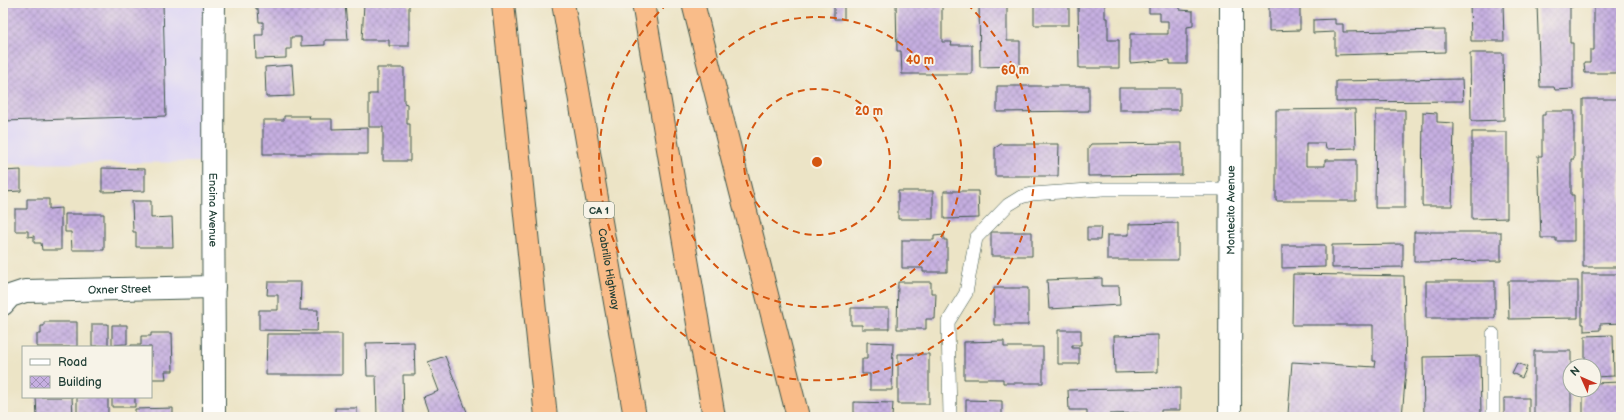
<svg xmlns="http://www.w3.org/2000/svg" width="1624" height="420" viewBox="0 0 1624 420" font-family="'Balsamiq Sans',sans-serif">
<style>
.built{fill:#ddd5f6}
.building{fill:url(#building-cross-hatch)}
.lines{fill:none;stroke-linecap:round;stroke-linejoin:round}
.lane-casing{stroke:#3e564a;stroke-width:14}
.street-casing{stroke:#3e564a;stroke-width:24}
.highway-casing{stroke:#3e564a;stroke-width:24}
.lane{stroke:#fff;stroke-width:13}
.street{stroke:#fff;stroke-width:22}
.highway{stroke:#f9bc89;stroke-width:22}
.ring{fill:none;stroke:#d45610;stroke-width:2;stroke-dasharray:7 5}
.labels{text-anchor:middle;stroke-width:4;stroke-linejoin:round;paint-order:stroke}
.shield{fill:#f7f3e8;stroke:#60746a;stroke-width:1}
.shield-label{font-size:10px;font-weight:bold;fill:#1f3d34}
.street-label{font-size:11px;fill:#1f3d34;stroke:#f7f3e8}
.centre{fill:#d45610;stroke:#f7f3e8;stroke-width:2}
.ring-label{font-size:12px;text-anchor:middle;font-weight:bold;fill:#d45610;stroke:#f7f3e8;stroke-width:4;stroke-linejoin:round;paint-order:stroke}
</style>
<defs>
<pattern id="building-cross-hatch" width="8" height="8" patternUnits="userSpaceOnUse"><rect width="8" height="8" fill="#c6afe1"/><path d="M0 0l8 8M0 8l8-8" fill="none" stroke="#a090b7"/></pattern>
</defs>
<rect width="100%" height="100%" fill="#f7f3e8"/>
<filter id="ink" filterUnits="userSpaceOnUse"><feTurbulence type="fractalNoise" baseFrequency=".025" numOctaves="2"/><feDisplacementMap in="SourceGraphic" scale="8" xChannelSelector="R" yChannelSelector="G"/><feConvolveMatrix kernelMatrix="1 2 1 2 8 2 1 2 1" color-interpolation-filters="sRGB"/></filter>
<filter id="wash" filterUnits="userSpaceOnUse"><feTurbulence type="fractalNoise" baseFrequency=".012" numOctaves="4" result="noise"/><feDisplacementMap in="SourceGraphic" scale="16" xChannelSelector="R" yChannelSelector="G"/><feGaussianBlur stdDeviation="0.9" result="paint"/><feColorMatrix in="noise" values="0 0 0 0 0 0 0 0 0 0 0 0 0 0 0 0 0 1.4 0 .05"/><feComposite in="paint" operator="in"/></filter>
<g filter="url(#wash)">
<rect width="100%" height="100%" fill="#ece4c6"/>
<path class="built" d="M3,3H214L212,162L3,164Z"/>
<g id="blocks">
<path class="building" d="M3,3H163L166,116L3,121Z
M256,3H345L348,40H325V45L301,46V37H291V49H286V58L256,59L255,35H263V22H259L258,9H256Z
M364,3H409V46H389V40H362Z
M834,3H844V19H834Z
M896,3H942V42H952L951,45H972V74H902L901,51H897Z
M979,3H1007V41H1020V66L980,67Z
M1034,3H1069V25H1034Z
M1078,3H1105V18H1108V40H1119V68H1079Z
M1138,3H1180V10L1193,11V26L1187,27V64H1170V60L1130,63V34H1168V21H1160V13H1149V6H1138Z
M1269,3H1300V30L1269,31Z
M1470,3H1503L1504,41H1471Z
M1540,3H1573V7H1570V43H1573V89L1555,90L1554,87H1540L1537,4Z
M1594,3H1621V73H1585L1584,63H1590V50H1594Z
M1335,19V24H1343V32L1445,30V52L1335,55V32L1313,33V20Z
M1470,53H1503L1504,120L1471,121Z
M292,65L294,96L266,97L265,67Z
M377,68H404V103L407,104V124H410V161H383V127H369V94H377Z
M1462,79L1463,101L1336,102V81Z
M997,86H1089V111L997,112Z
M1119,88H1180V110H1119Z
M1583,99H1621V267H1583Z
M1355,109L1356,148L1326,149L1325,143H1306V166H1325V160H1356V201H1276V110Z
M1376,110H1405V208H1375Z
M1545,111H1574V159H1571V195H1574V241H1556V238H1541L1538,156H1542V115H1545Z
M1423,112L1437,113V122L1454,123L1452,206H1422Z
M284,116H310L309,119H332V129L368,128V154H263V120H284Z
M1472,132H1507V218L1472,219Z
M1182,143V175L1088,176V148L1091,144Z
M1001,144H1059L1058,176H995V148Z
M102,168L145,169V191L102,192Z
M21,170V191L3,192V171Z
M898,191H933V219H898Z
M944,191H978L979,218L944,219Z
M27,199H49V209L61,208V250H42L41,243H34V236L28,237V231H15V209H27Z
M132,201H151V218L172,217L173,247H136V232H133Z
M65,214H104V250H72L71,232H65Z
M1178,223V260H1107V235H1129V224Z
M1087,227H1101L1100,240H1087Z
M991,232H1032V256H991Z
M1414,232H1501V261L1414,262Z
M944,235V240H947V272H923V268H902V240H934V236Z
M1403,244V267L1332,268V245Z
M1282,245H1325V267L1282,268Z
M1293,274L1404,276L1406,370L1402,417H1337L1288,414L1292,362L1375,367L1376,361H1373V325H1292Z
M1582,274H1621V323L1600,324V330L1584,331V324H1582Z
M1102,278V286H1119L1120,305L1049,309L1047,280Z
M1426,281H1495V318H1426Z
M1508,281H1578V318L1509,319Z
M268,282H301L300,310H318L317,331L259,330V310H278V295H267Z
M898,282H931V293H936L935,319H926V329H897Z
M994,288H1028V325H994Z
M851,308H889V329H862V325H851Z
M44,322H77V347H37V334H41V326H44Z
M92,324H108V346H92Z
M112,325H127V344L112,345Z
M1058,330H1081V345H1072V348H1079V364H1058Z
M151,333H172L173,371H165L166,379H151V347H131V345H141V336H151Z
M267,334H342V375H266Z
M1158,335V372L1115,373L1114,336Z
M1613,335L1614,376L1594,377V366H1585V336Z
M1004,341V347H1043V383H1003V379H964V342Z
M414,342L415,375H403L404,417H377L376,376H367L366,343Z
M867,342L893,343L892,390H870V374H862V359H867Z
M1534,351H1571V417H1534Z
M898,354H929V404H898Z
M445,356L469,417H430L423,397L439,391L428,362Z
M1480,356L1481,415L1424,416L1423,357Z
M1517,363L1527,367L1522,378L1512,373Z
M1621,382V417H1583V390H1594V383Z
M1180,388V410H1161V417H1138L1139,413L1110,414V417H1087V410H1069L1068,390Z
M36,397H72L73,417H37Z
M77,397H108V417H77Z
M112,397H135V407H112Z
M1504,398H1529V417H1504Z
M966,400L1002,401V417H966Z
M854,402L893,403L892,417L854,416Z
M173,408V417H135V409Z
M335,408H357V417H335Z"/>
</g>
</g>
<g filter="url(#ink)">
<use href="#blocks" fill-opacity="0" stroke="#3e564a" stroke-width="1"/>
<g class="lines">
<g class="lane-casing">
<path id="lane" d="M950,417L948,322L966,293L976,238L1008,205L1021,197L1032,194L1103,189H1231
M1493,417V334"/>
</g>
<g class="street-casing">
<g id="street">
<path id="s1" d="M214,3C212,141 214,279 214,417"/>
<path id="s2" d="M3,304L10,296L25,291L214,287"/>
<path id="s3" d="M1230,417L1231,3"/>
</g>
</g>
<g class="highway-casing">
<g id="highway">
<path d="M503,3L546,417"/>
<path id="s4" d="M563,3L635,417"/>
<path d="M643,3L714,417"/>
<path d="M693,3L798,417"/>
</g>
</g>
<use href="#lane" class="lane"/>
<use href="#street" class="street"/>
<use href="#highway" class="highway"/>
</g>
</g>
<g class="ring">
<circle cx="817" cy="162" r="73"/>
<circle cx="817" cy="162" r="145"/>
<path d="M967 4A218 218 0 1 1 667 4"/>
</g>
<g class="labels">
<rect class="shield" x="584" y="202" width="30" height="16" rx="3"/>
<g class="shield-label">
<text x="599" y="214">CA 1</text>
</g>
<g class="street-label">
<text dy="4" stroke="none"><textPath href="#s1" startOffset="207">Encina Avenue</textPath></text>
<text dy="4" stroke="none"><textPath href="#s3" startOffset="207">Montecito Avenue</textPath></text>
<text dy="4" stroke="none"><textPath href="#s4" startOffset="270">Cabrillo Highway</textPath></text>
<text dy="4" stroke="none"><textPath href="#s2" startOffset="121">Oxner Street</textPath></text>
</g>
</g>
<circle cx="817" cy="162" r="6" class="centre"/>
<g class="ring-label">
<text x="920" y="64">40 m</text>
<text x="1015" y="74">60 m</text>
<text x="869" y="115">20 m</text>
</g>
<rect width="1624" height="420" fill="none" stroke="#f7f3e8" stroke-width="16"/>
<rect x="22" y="346" width="130" height="52" fill="#f7f3e8" stroke="#a1aaa0"/>
<rect x="30" y="359" width="20" height="6" fill="#ffffff" stroke="#a1aaa0"/>
<text x="58" y="366" font-size="12" fill="#1f3d34">Road</text>
<rect x="30" y="376" width="20" height="12" fill="url(#building-cross-hatch)" stroke="#a1aaa0"/>
<text x="58" y="386" font-size="12" fill="#1f3d34">Building</text>
<g transform="translate(1582 378) rotate(315)"><circle r="19" fill="#f7f3e8" stroke="#a1aaa0"/>
<path d="M0-3L7 15L0 10L-7 15Z" fill="#c8321e"/>
<text y="-6" font-size="11" font-weight="bold" text-anchor="middle" fill="#1f3d34">N</text>
</g>
</svg>
